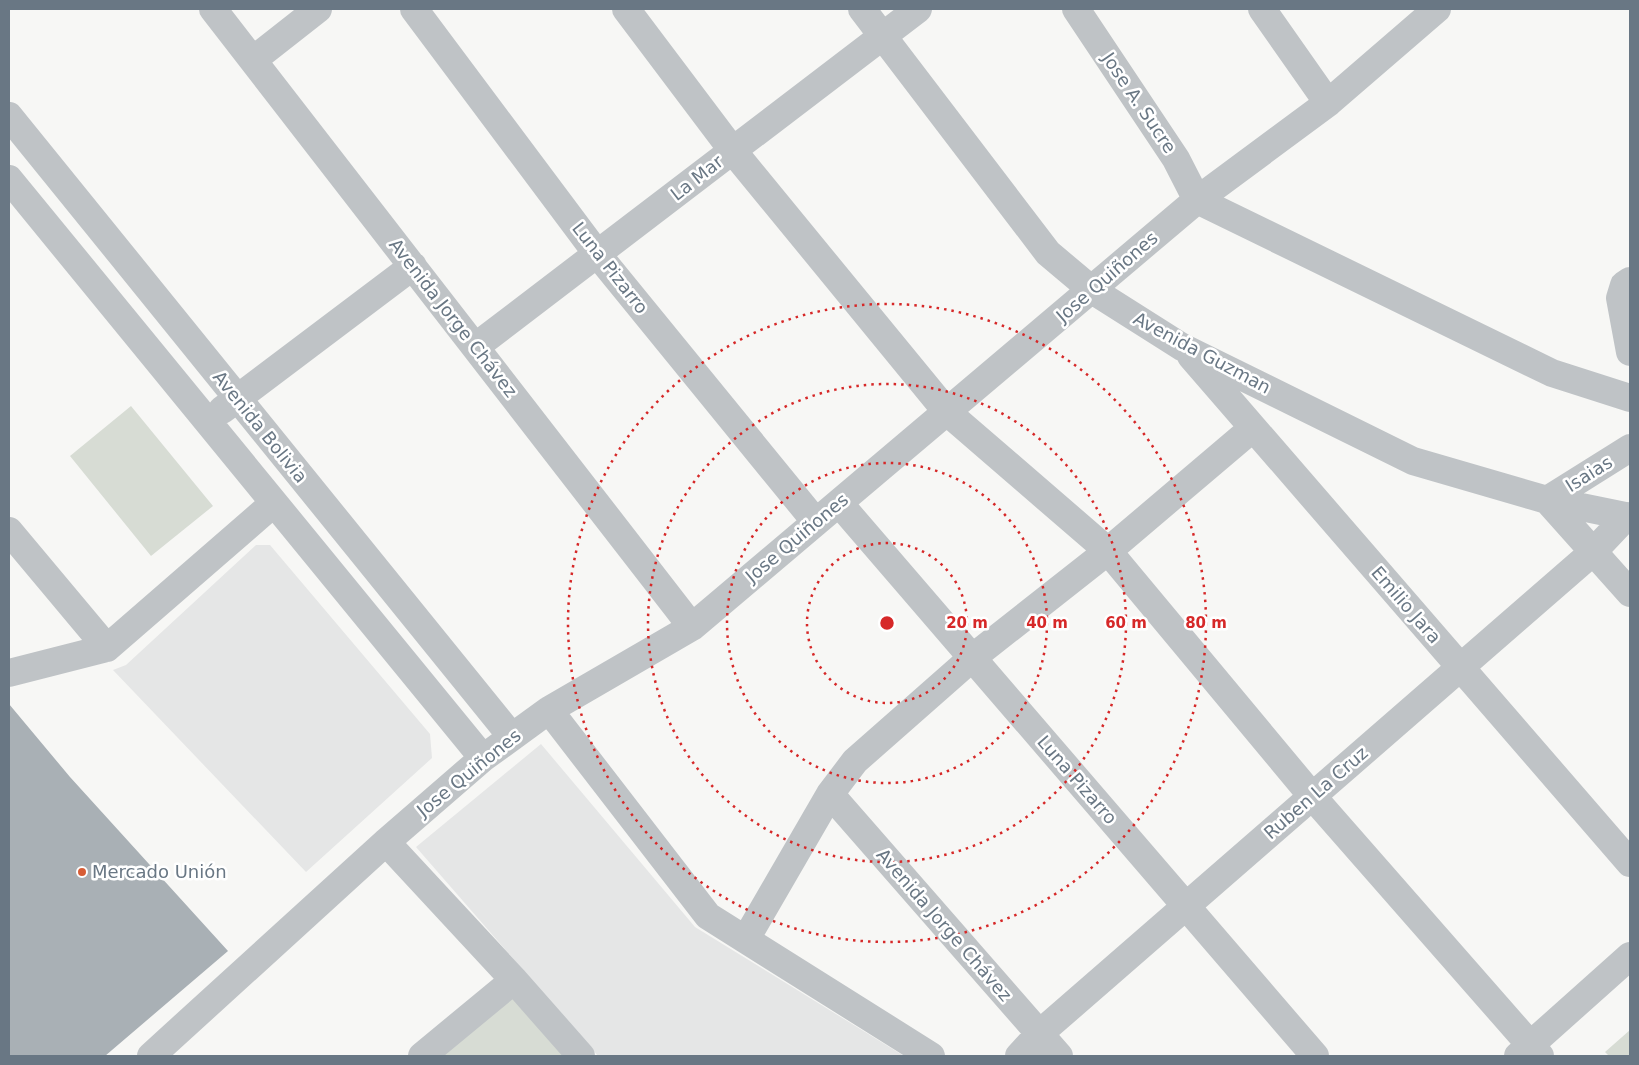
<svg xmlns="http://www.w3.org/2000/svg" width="1639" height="1065" viewBox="0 0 1639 1065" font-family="'DejaVu Sans',sans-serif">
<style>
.built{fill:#e5e6e6}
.green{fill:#d7dcd4}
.building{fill:#a9b0b5}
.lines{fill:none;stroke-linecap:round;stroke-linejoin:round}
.minor{stroke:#bfc3c6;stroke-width:28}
.ring{fill:none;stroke:#d62828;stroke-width:2.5;stroke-dasharray:2.5 5}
.poi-dot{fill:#d75d36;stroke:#fff;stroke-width:2}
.labels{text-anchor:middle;stroke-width:5;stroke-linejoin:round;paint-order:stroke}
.street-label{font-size:18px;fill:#697784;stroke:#fff}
.poi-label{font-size:18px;fill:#697784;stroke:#fff;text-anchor:start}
.centre{fill:#d62828;stroke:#fff;stroke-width:2.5}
.ring-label{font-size:15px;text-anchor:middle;font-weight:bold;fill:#d62828;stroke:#fff;stroke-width:5;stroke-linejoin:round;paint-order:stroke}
</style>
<rect width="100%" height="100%" fill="#f7f7f5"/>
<path class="built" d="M256,545H270L430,734L432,758L306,872L113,670L126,665Z
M541,744L695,927L904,1056H598L416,847Z"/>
<path class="green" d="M131,406L213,506L151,556L70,456Z
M511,996L566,1056H438Z
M1630,1030V1056H1609L1605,1052Z"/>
<path class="building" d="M9,704L70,777L228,951L105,1056H9Z"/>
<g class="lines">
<path class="minor" d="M213,9L692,627
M414,9L598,255L815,521
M626,9L733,151L947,412L1108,551L1312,796L1540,1056
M862,9L1048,253L1092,290L1182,347L1413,461L1547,500L1630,517
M1076,9L1176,159L1197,200L1552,373L1630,398
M1262,9L1328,103
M253,60L318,9
M9,116L512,737
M9,179L483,758
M1630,281L1624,285L1620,298L1630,352
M475,347L918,9
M1191,356L1630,863
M222,410L413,266
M1630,448L1547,500L1630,593
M839,503L1315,1056
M9,531L107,648
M9,673L107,648L274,503
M549,710L708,916L931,1056
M830,794L1059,1056
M386,842L514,980L581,1056
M746,939L830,794L855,761L972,658L1108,551L1253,428
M151,1056L386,842L483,758L549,710L692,627L1197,200L1328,103L1437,9
M422,1056L514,980
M1019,1056L1039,1034L1593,552L1627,516
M1518,1056L1630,956"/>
</g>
<g class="ring">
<circle cx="887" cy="623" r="80"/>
<circle cx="887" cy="623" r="160"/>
<circle cx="887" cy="623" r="239"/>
<circle cx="887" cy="623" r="319"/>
</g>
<circle class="poi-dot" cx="82" cy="872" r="5"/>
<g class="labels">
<g class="street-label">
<text transform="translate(1139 103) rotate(56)" y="6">Jose A. Sucre</text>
<text transform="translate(697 178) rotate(-38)" y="6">La Mar</text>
<text transform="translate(610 268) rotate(52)" y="6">Luna Pizarro</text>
<text transform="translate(1107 277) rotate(-41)" y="6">Jose Quiñones</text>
<text transform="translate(453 318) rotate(52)" y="6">Avenida Jorge Chávez</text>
<text transform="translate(1202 353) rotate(28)" y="6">Avenida Guzman</text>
<text transform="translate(260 427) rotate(51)" y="6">Avenida Bolivia</text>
<text transform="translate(1589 474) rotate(-32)" y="6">Isaias</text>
<text transform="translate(797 538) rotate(-40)" y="6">Jose Quiñones</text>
<text transform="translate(1406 605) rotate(49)" y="6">Emilio Jara</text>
<text transform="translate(469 773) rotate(-39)" y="6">Jose Quiñones</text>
<text transform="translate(1077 780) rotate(49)" y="6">Luna Pizarro</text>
<text transform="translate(1316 793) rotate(-41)" y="6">Ruben La Cruz</text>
<text transform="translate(944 925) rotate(49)" y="6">Avenida Jorge Chávez</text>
</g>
<g class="poi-label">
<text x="92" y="878">Mercado Unión</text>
</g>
</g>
<circle cx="887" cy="623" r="8" class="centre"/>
<g class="ring-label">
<text x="967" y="628">20 m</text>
<text x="1047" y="628">40 m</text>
<text x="1126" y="628">60 m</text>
<text x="1206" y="628">80 m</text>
</g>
<rect width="1639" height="1065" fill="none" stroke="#697784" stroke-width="20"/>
</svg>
